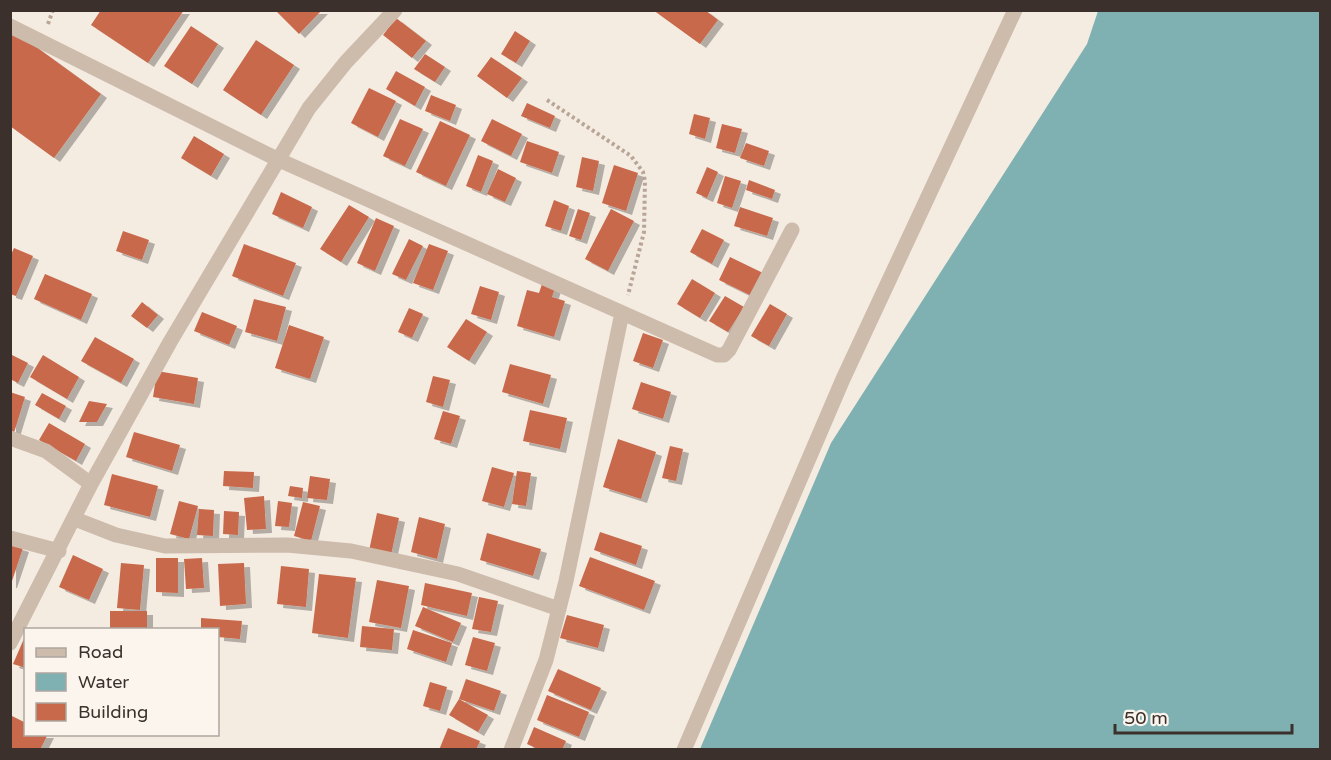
<svg xmlns="http://www.w3.org/2000/svg" width="1331" height="760" viewBox="0 0 1331 760" font-family="'Varela Round',sans-serif">
<style>
.water{fill:#7fb0b2}
.building{fill:#c8694b;filter:url(#shadow)}
.lines{fill:none;stroke-linecap:round;stroke-linejoin:round}
.path{stroke:#b9a596;stroke-width:4;stroke-dasharray:3 3;stroke-linecap:butt}
.street{stroke:#cdbbac;stroke-width:15}
</style>
<defs>
<filter id="shadow"><feDropShadow dx="6" dy="4" stdDeviation="0" flood-color="#0004"/></filter>
</defs>
<rect width="100%" height="100%" fill="#f4ebe1"/>
<path class="water" d="M1098,11H1320V749H700L831,443L1087,44Z"/>
<path class="building" d="M101,10H184L148,63L91,25Z
M275,10H322L299,34Z
M653,10H705L718,20L700,44Z
M396,18L426,41L412,58L383,35Z
M191,26L218,44L192,84L164,66Z
M10,28L101,94L54,158L10,126Z
M515,31L530,41L516,63L501,54Z
M256,40L294,65L261,115L223,90Z
M425,54L445,67L435,82L414,69Z
M491,57L522,78L507,98L477,76Z
M396,71L425,87L415,106L386,89Z
M369,88L396,101L378,137L351,123Z
M431,95L456,105L450,121L425,111Z
M527,103L555,116L550,128L521,116Z
M694,114L710,118L705,139L689,134Z
M400,119L423,129L405,166L383,156Z
M492,119L522,134L511,156L481,141Z
M440,121L470,135L446,186L416,172Z
M722,124L742,129L735,153L716,148Z
M194,136L224,154L211,176L181,158Z
M527,141L559,152L552,173L520,162Z
M746,143L769,151L764,166L740,158Z
M478,155L493,161L481,192L466,186Z
M582,157L599,161L593,191L576,187Z
M614,165L638,173L626,211L602,203Z
M707,167L718,172L707,198L696,193Z
M498,169L516,178L505,202L487,194Z
M725,176L741,181L732,208L717,203Z
M749,180L775,190L772,199L746,190Z
M281,192L312,207L303,228L272,214Z
M554,200L569,206L561,231L545,226Z
M349,205L369,217L341,262L320,249Z
M740,207L773,218L767,236L734,226Z
M578,209L590,213L581,240L569,236Z
M611,209L634,221L608,271L585,259Z
M376,218L394,226L375,271L357,263Z
M702,229L724,240L712,264L690,252Z
M123,231L149,240L142,260L116,251Z
M409,239L423,246L406,280L392,274Z
M244,244L296,263L283,296L232,276Z
M429,244L448,251L433,290L413,283Z
M14,248L33,256L16,296L10,294V257Z
M730,257L767,275L756,298L719,280Z
M45,274L92,294L81,320L34,299Z
M692,279L715,293L700,318L677,304Z
M542,284L555,288L552,297L565,301L554,337L517,326L527,290L539,293Z
M480,286L499,292L491,320L471,314Z
M725,296L744,307L728,332L709,321Z
M254,299L286,307L277,341L245,332Z
M142,302L158,315L147,328L131,316Z
M770,304L787,314L769,346L751,336Z
M409,308L423,314L412,338L398,332Z
M202,312L237,326L229,345L194,331Z
M466,319L487,332L469,361L447,347Z
M289,325L324,337L310,379L275,368Z
M643,333L663,340L653,368L633,361Z
M95,337L134,359L121,383L81,361Z
M10,354L28,363L18,383L10,379Z
M43,355L79,377L67,399L30,377Z
M510,364L551,375L543,404L502,392Z
M157,371L198,378L194,404L153,397Z
M433,376L450,380L443,407L426,402Z
M641,382L671,392L663,419L632,409Z
M10,392L25,397L13,436L10,435Z
M42,393L66,406L59,419L35,405Z
M89,401L107,404L97,422H79Z
M530,410L567,418L560,449L523,441Z
M443,411L460,416L451,444L434,439Z
M49,423L85,444L76,461L39,440Z
M134,432L180,445L172,471L126,457Z
M618,439L656,452L641,499L603,487Z
M670,446L683,449L676,481L662,478Z
M492,467L514,473L504,507L482,501Z
M224,471L254,472L253,488L223,486Z
M517,471L531,473L526,506L512,504Z
M112,474L158,486L150,517L104,505Z
M310,476L330,479L327,500L307,498Z
M290,486L303,488L302,498L288,496Z
M264,496L266,529L247,530L244,498Z
M179,501L198,506L189,539L170,534Z
M278,501L292,503L289,527L275,526Z
M303,502L320,506L311,541L294,536Z
M199,509L214,510L213,536L197,535Z
M224,511L239,512L238,535L223,534Z
M377,513L399,518L391,555L369,551Z
M419,517L445,524L437,559L411,552Z
M600,532L642,546L636,565L594,550Z
M487,533L541,549L533,576L480,560Z
M10,544L23,548L11,584H10Z
M73,555L103,569L89,600L59,587Z
M590,557L655,581L644,610L579,586Z
M156,558H178V593L156,592Z
M202,558L204,588L186,589L184,559Z
M121,563L144,565L140,610L117,608Z
M244,563L246,604L220,606L218,564Z
M281,566L309,569L306,607L277,604Z
M319,574L356,578L348,638L312,633Z
M377,580L409,586L401,628L369,622Z
M425,583L472,593L467,616L421,605Z
M479,597L498,601L491,632L472,629Z
M423,607L461,623L453,642L415,626Z
M110,611H147V630H110Z
M567,615L604,625L598,648L560,638Z
M201,618L242,621L240,639L218,637V630H201Z
M362,626L394,629L392,650L360,647Z
M413,630L452,643L446,662L407,649Z
M26,634V668L13,664Z
M473,637L495,643L487,671L465,665Z
M558,669L601,688L591,710L548,691Z
M466,679L501,691L494,711L459,699Z
M430,682L447,687L440,711L423,706Z
M547,695L589,712L579,737L537,720Z
M459,699L488,715L478,732L449,715Z
M10,715L26,723V734H48L40,750L10,749Z
M534,727L566,741L562,750H540L527,744Z
M448,728L480,741L476,750H439Z"/>
<g class="lines">
<path class="path" d="M48,24L53,10
M547,100L631,156L643,172L645,181L644,232L628,295"/>
<path class="street" d="M10,26L279,160L717,355H724L729,350L792,230
M10,438L46,451L91,484
M75,519L116,535L165,546L287,545L351,551L458,574L559,609
M10,538L59,551
M10,643L91,484L170,342L309,108L346,62L395,10
M511,750L546,660L566,581L622,313
M684,750L843,379L1015,10"/>
</g>
<rect width="1331" height="760" fill="none" stroke="#3b302b" stroke-width="24"/>
<rect x="24" y="628" width="195" height="108" fill="#fbf5ee" stroke="#aea6a0" stroke-width="1.5"/>
<rect x="36" y="648" width="30" height="9" fill="#cdbbac" stroke="#aea6a0" stroke-width="1.5"/>
<text x="78" y="658" font-size="18" fill="#3b302b">Road</text>
<rect x="36" y="673" width="30" height="18" fill="#7fb0b2" stroke="#aea6a0" stroke-width="1.5"/>
<text x="78" y="688" font-size="18" fill="#3b302b">Water</text>
<rect x="36" y="703" width="30" height="18" fill="#c8694b" stroke="#aea6a0" stroke-width="1.5"/>
<text x="78" y="718" font-size="18" fill="#3b302b">Building</text>
<path d="M1115 724v9h177v-9" fill="none" stroke="#3b302b" stroke-width="3"/>
<text x="1124" y="724" font-size="18" fill="#3b302b" stroke="#fbf5ee" stroke-width="4.5" paint-order="stroke">50 m</text>
</svg>
